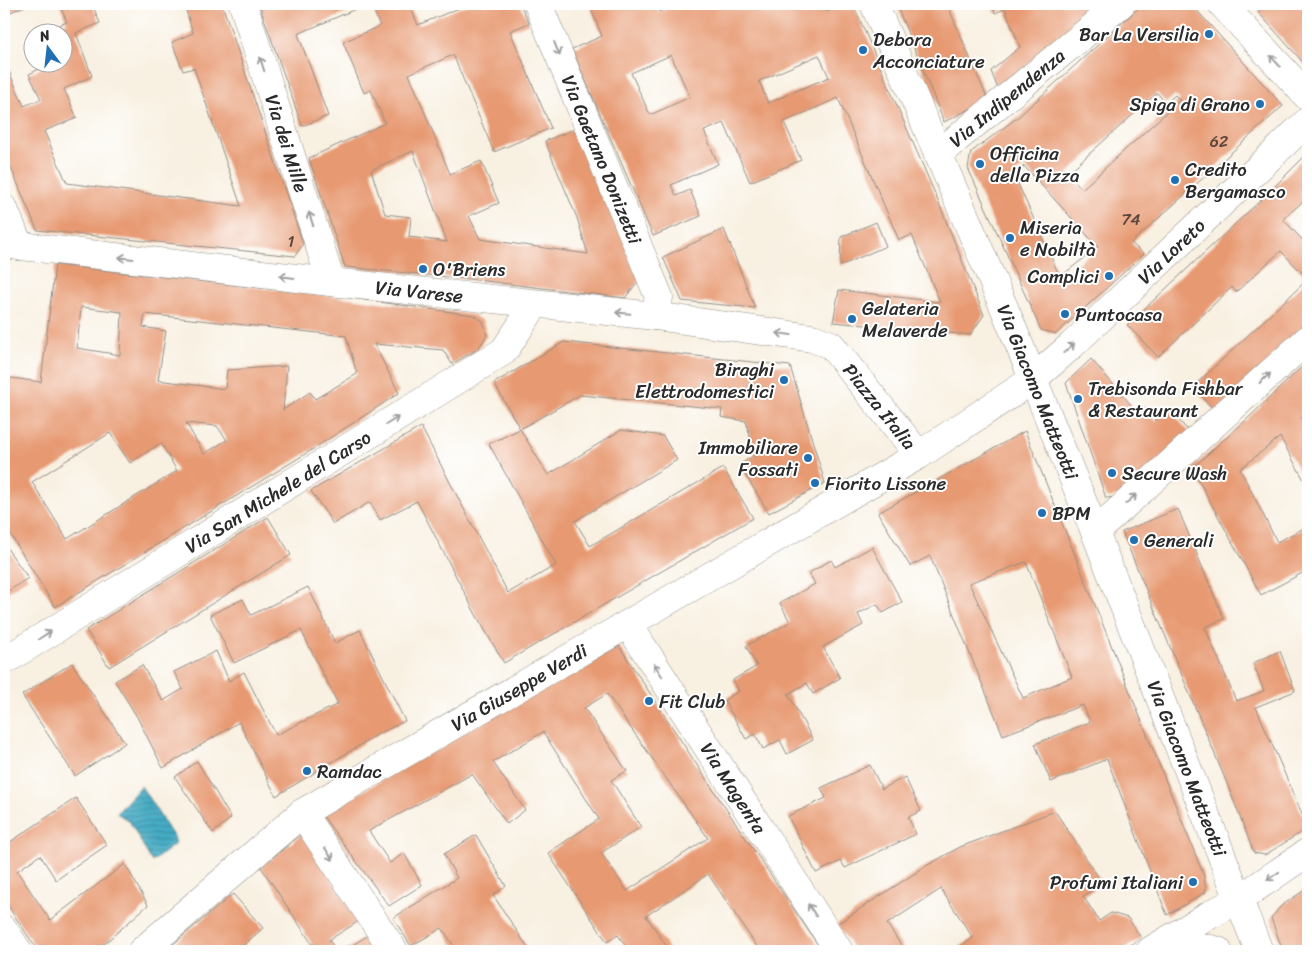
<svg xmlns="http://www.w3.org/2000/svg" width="1312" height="955" viewBox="0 0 1312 955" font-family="Sriracha,sans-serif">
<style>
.water{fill:url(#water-rules);stroke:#386b78}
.building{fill:#e79a72;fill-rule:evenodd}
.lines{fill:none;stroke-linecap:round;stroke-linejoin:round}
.minor-casing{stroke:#928e86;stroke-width:29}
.minor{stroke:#fff;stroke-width:28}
.oneway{stroke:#a0a0a0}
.poi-dot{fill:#1f6fb2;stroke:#fff;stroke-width:2}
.labels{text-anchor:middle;stroke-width:4;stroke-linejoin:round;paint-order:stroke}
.number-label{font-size:16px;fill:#5a473d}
.poi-label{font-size:19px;fill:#2b2b2b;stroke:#fff;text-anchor:start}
.street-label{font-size:19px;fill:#2b2b2b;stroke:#fff}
</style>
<defs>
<pattern id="water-rules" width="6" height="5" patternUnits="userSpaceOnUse" patternTransform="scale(1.25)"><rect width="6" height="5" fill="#44abc4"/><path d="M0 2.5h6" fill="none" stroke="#398b9f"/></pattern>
</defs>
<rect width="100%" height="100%" fill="#fff"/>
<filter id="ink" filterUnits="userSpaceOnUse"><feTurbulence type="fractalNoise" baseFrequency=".02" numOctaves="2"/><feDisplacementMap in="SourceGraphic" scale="10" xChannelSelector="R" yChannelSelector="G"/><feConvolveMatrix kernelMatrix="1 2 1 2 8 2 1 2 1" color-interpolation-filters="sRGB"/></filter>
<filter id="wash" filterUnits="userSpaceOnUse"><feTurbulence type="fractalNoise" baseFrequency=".0096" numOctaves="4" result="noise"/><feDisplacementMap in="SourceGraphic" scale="20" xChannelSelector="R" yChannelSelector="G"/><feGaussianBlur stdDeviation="1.12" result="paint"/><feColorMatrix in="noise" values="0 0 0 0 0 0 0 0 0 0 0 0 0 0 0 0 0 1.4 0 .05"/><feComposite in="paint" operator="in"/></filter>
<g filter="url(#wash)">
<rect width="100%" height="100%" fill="#f8f0e1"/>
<path class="water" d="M141,786L173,836L175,844L152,862L130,822L117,813Z"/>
<g id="blocks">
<path class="building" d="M4,4H29L4,15Z
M59,4H92L100,23L76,33L92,76L64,89L77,118L44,131L67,183L241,206L194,68L183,71L172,42L193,33L184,4H222L303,244L295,256L37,230L4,151V60L24,106L41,99L29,74L54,62H62V32H41L67,22Z
M259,4H367L298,34L328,116L302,126Z
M371,4H409L418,25L469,4H520L529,23L510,31L551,128L494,152L453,55L409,74L450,174L481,161L499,203L469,216L480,239L588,254L577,218L545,141L577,128L640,279L625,298L468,279L345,267L309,158L385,123L371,90L364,93L343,42L380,26ZM413,151L447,242L409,237L411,217L385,214L371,170Z
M589,4H656L659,12L678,4H823L827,12L845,4H853L936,196L984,315L970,335L833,322L839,290L940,302L912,235L899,240L838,98L784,122L801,160L750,182L724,123L704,131L718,164L671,185L676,196L690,190L701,216L653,236L572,49L602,36ZM671,55L690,97L650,115L631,73ZM819,55L829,77L768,103L759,81Z
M896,4H947L988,100L944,122Z
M991,4H1103L998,89L991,71L1020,47L1005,9L995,13Z
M1143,4H1191L1283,106L1131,243L1144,254L1056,334L1041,330L968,168L971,152L1018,117ZM1157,93L1166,103L1175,95L1180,100L1082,189L1068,173ZM1024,166L1098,247L1060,277L1014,175Z
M1259,4H1308V68L1258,12L1263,8Z
M1308,153V197L1283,219L1308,246V325L1216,412L1193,387L1308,279L1281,251L1236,292L1232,287L1158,357L1127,325L1263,198Z
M876,222L886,246L840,266L841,237Z
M724,229L755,308L682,301L663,257Z
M55,265L350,298L473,315L483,321L487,335L478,349L452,364L443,350L374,344L399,393L310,451L55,607L4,524V377L41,382ZM81,307L122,312L120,355L77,348ZM145,314L346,336L357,374L315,399L310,392L283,410L287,366L227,370L225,389L158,380L166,331L143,327ZM186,423L217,426L227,440L204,454ZM110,433L130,463L161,443L177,471L67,539L32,482Z
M564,342L790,366L825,483L769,513L739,465L755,455L746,421L721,417L722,409L580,395L520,429L494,383Z
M1091,359L1139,414L1145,408L1156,421L1169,409L1191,434L1125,496L1106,498L1066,383Z
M1308,361V413L1301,418L1308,430V487L1280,437L1240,469L1277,542L1308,526V570L1261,595L1192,468L1244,422Z
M421,427L508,593L556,565L489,444L520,429L548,475L621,430L663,436L677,460L575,521L590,546L723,468L753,518L504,663L475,613L417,501L380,520L370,502L333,524L311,491Z
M1025,431L1204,876L1206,892L1167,915L1107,759L1051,782L1035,744L1090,722L1083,705L1003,735L930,556L910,566L878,513ZM1026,562L1072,677L1023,698L969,583Z
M1178,509L1224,619L1205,627L1236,701L1264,691L1253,663L1280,651L1295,691L1256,707L1308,828L1265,855L1254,853L1226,781L1122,532Z
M268,517L291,555L109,667L86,630Z
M4,544L28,578L4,594Z
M872,547L902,602L883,613L877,604L858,614L863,625L823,647L840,678L813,694L807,683L788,694L813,740L787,754L780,740L763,749L755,734L746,739L724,700L739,691L733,680L757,666L746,646L790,622L780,603L815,584L809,573L831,560L835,567Z
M308,587L335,643L360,630L405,721L380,733L276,796L239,722L163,768L137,717L115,681L142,665L163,701L183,689L174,672L216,651L229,681L244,672L276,735L338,704L301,630L234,663L210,615L243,599L251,615Z
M619,646L714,791L822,951H760L708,874L646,916L670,951H629L618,935L607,942L548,853L599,819L543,732L493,762L525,810L507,824L472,774L369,831L390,863L404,853L422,885L389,906L322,815L471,728ZM607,694L708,838L627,891L601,853L641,827L611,780L627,771L584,708Z
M72,663L125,743L75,776L22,695Z
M197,761L231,818L213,833L175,777Z
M870,765L882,789L905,777L921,811L908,817L916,834L845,868L841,861L816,873L788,816L826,798L821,788Z
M76,798L107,845L56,880L40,855L17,871L50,920L125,864L148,905L96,951H38L4,900V846Z
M1055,811L1103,884L1083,896L1099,921L1111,913L1128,918L1141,938L1121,951H953L973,938L941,889L887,924L905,951H855L837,924L926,866L960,847Z
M302,834L359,921L329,940L337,951H300L312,944L261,867Z
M476,835L506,886L493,895L530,951H457L442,928L411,946L393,918L457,878L444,854Z
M1308,888V951H1283L1271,918L1281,906Z
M233,894L263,928L237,951H165Z
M370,934L381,951H343Z"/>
</g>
</g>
<g filter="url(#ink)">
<use href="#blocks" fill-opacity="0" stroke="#928e86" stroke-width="1"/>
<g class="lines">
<g class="minor-casing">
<g id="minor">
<path id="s1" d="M243,4L331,282"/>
<path id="s2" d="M538,4L659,297L655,316"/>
<path id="s3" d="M874,4L1006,312L1095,532L1259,951"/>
<path d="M1222,4L1308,97"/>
<path id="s4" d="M938,154L1121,4"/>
<path d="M4,209L19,246"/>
<path id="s5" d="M4,244L331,282L655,316L812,338L831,345L919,455"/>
<path d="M1095,532L1308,339"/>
<path id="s6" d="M628,624L839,951"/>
<path id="s7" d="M4,661L504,351L535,304"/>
<path d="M302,813L394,951"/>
<path d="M4,930L18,951"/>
<path d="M1157,947L1211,949L1218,951"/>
<path id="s8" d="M142,951L302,813L919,455L1032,380L1072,345L1308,121"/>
<path d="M1150,951L1211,914L1238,900L1308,852"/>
</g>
</g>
<use href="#minor" class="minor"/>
</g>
<defs><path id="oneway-shaft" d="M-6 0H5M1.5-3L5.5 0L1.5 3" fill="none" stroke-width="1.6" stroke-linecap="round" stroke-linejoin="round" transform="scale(1.25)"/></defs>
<g class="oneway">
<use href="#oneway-shaft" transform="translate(557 49) rotate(68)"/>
<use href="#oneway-shaft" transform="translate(1275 61) rotate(-133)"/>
<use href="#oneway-shaft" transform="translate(262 64) rotate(-108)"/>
<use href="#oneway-shaft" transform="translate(311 219) rotate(-108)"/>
<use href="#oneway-shaft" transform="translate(126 258) rotate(-173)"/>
<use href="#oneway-shaft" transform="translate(287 277) rotate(-173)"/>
<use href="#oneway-shaft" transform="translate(623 313) rotate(-175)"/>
<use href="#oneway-shaft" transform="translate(784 334) rotate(-172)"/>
<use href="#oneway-shaft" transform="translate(1069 348) rotate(-42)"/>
<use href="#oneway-shaft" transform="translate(1265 378) rotate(-42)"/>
<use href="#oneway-shaft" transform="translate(392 421) rotate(-32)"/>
<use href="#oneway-shaft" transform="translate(1131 499) rotate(-42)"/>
<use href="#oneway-shaft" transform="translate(45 635) rotate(-32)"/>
<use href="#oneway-shaft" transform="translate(658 670) rotate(-123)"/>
<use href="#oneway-shaft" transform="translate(329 854) rotate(56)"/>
<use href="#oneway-shaft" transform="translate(1273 876) rotate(145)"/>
<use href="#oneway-shaft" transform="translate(812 910) rotate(-123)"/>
</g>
</g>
<g class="poi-dot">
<circle cx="1209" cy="34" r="5"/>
<circle cx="863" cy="50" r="5"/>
<circle cx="1260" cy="104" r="5"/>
<circle cx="980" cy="164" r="5"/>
<circle cx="1175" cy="180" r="5"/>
<circle cx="1010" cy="238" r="5"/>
<circle cx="423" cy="269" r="5"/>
<circle cx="1109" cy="276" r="5"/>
<circle cx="1065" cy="314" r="5"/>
<circle cx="852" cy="319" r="5"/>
<circle cx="784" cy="380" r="5"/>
<circle cx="1078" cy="399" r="5"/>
<circle cx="808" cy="458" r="5"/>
<circle cx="1112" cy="473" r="5"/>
<circle cx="815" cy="483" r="5"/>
<circle cx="1042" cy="513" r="5"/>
<circle cx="1134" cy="540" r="5"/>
<circle cx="649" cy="701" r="5"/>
<circle cx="307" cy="771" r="5"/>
<circle cx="1193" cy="882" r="5"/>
</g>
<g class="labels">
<g class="number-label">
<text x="1219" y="147">62</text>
<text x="1131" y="225">74</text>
<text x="291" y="247">1</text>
</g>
<g class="poi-label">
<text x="1199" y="41" text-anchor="end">Bar La Versilia</text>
<text x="873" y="46">Debora<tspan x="873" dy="22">Acconciature</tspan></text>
<text x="1250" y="111" text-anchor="end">Spiga di Grano</text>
<text x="990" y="160">Officina<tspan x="990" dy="22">della Pizza</tspan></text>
<text x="1185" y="176">Credito<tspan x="1185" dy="22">Bergamasco</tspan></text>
<text x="1020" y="234">Miseria<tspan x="1020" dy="22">e Nobiltà</tspan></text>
<text x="433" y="276">O'Briens</text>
<text x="1099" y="283" text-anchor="end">Complici</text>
<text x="862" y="315">Gelateria<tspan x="862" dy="22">Melaverde</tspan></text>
<text x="1075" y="321">Puntocasa</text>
<text x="774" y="376" text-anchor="end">Biraghi<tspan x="774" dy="22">Elettrodomestici</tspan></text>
<text x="1088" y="395">Trebisonda Fishbar<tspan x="1088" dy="22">&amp; Restaurant</tspan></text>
<text x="798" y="454" text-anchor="end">Immobiliare<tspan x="798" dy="22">Fossati</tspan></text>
<text x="1122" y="480">Secure Wash</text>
<text x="825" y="490">Fiorito Lissone</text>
<text x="1052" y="520">BPM</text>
<text x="1144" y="547">Generali</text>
<text x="659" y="708">Fit Club</text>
<text x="317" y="778">Ramdac</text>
<text x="1183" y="889" text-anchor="end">Profumi Italiani</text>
</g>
<g class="street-label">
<text dy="7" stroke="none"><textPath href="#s4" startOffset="89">Via Indipendenza</textPath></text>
<text dy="7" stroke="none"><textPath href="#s1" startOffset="146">Via dei Mille</textPath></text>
<text dy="7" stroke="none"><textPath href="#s2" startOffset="168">Via Gaetano Donizetti</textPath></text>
<text dy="7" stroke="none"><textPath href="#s8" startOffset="1250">Via Loreto</textPath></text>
<text dy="7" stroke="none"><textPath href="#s5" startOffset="418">Via Varese</textPath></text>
<text dy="7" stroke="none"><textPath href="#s3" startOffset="421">Via Giacomo Matteotti</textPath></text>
<text dy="7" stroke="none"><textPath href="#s5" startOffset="912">Piazza Italia</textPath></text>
<text dy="7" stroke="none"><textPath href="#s7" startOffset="322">Via San Michele del Carso</textPath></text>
<text dy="7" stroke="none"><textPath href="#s8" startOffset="462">Via Giuseppe Verdi</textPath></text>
<text dy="7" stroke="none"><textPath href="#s3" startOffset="826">Via Giacomo Matteotti</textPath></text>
<text dy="7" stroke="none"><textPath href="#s6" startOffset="195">Via Magenta</textPath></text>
</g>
</g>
<rect width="1312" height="955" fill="none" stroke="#fff" stroke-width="20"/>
<g transform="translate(48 48) rotate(345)"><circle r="24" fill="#ffffff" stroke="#aaaaaa"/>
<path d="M0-4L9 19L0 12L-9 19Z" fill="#1f6fb2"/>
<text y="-8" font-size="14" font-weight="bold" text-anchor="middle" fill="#2b2b2b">N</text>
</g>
</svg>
